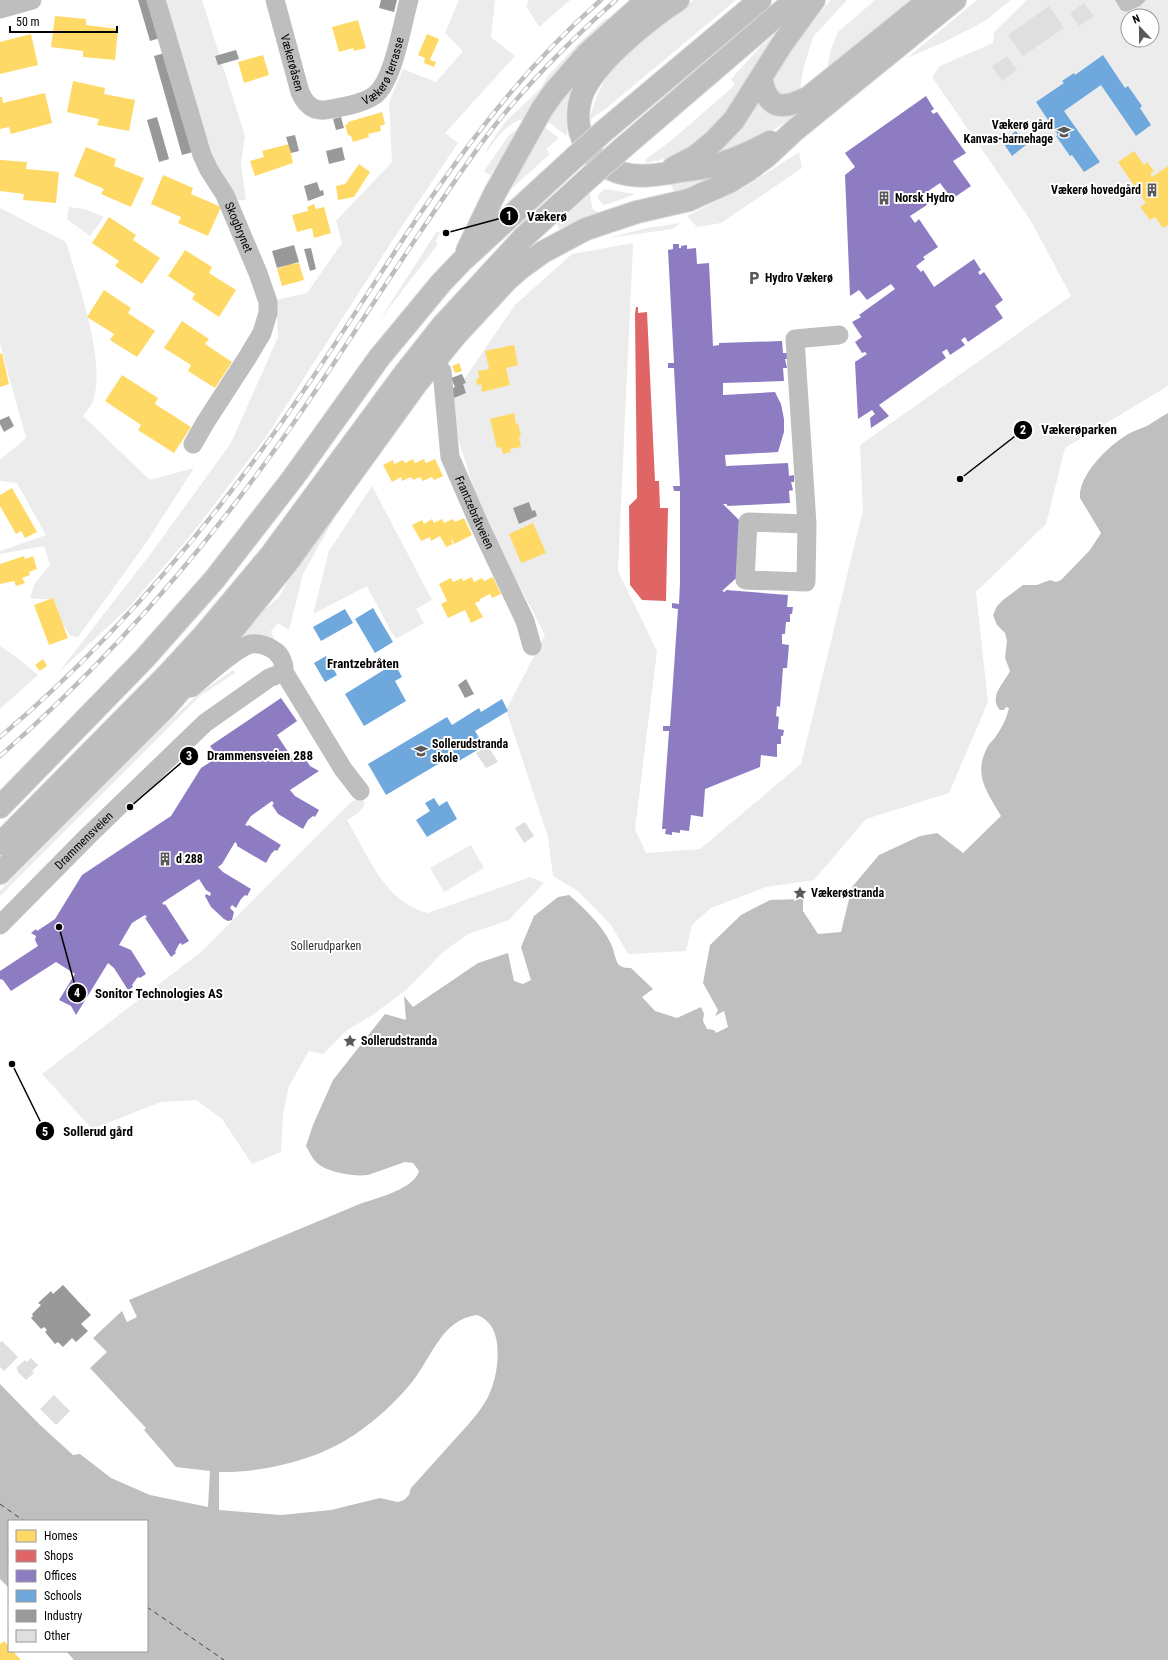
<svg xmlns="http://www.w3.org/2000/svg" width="1168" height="1660" viewBox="0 0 1168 1660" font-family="'Roboto Condensed',sans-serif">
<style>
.green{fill:#ececec;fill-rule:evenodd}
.water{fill:#bfbfbf;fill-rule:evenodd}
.homes{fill:#ffd966}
.shops{fill:#e06666}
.offices{fill:#8e7cc3}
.schools{fill:#6fa8dc}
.industry{fill:#999}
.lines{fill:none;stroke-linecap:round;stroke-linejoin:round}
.ferry{stroke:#444;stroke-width:1;stroke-dasharray:5 4;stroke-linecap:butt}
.building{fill:#dfdfdf}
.highway-casing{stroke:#dbdbdb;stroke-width:24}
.minor{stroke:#bebebe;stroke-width:19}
.highway{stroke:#bebebe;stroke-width:22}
.rail-casing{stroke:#bebebe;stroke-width:4.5}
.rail{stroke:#fff;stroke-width:3;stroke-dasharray:9;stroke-linecap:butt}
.highway-bridge-casing{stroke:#dbdbdb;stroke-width:24;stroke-linecap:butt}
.highway-bridge{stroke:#bebebe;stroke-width:22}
.labels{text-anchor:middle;stroke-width:4;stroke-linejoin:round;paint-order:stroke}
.street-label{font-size:12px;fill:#000;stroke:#fff}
.poi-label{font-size:12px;font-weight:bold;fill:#000;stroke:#fff;text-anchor:start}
.park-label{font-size:12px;fill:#333;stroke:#fff}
.neighbourhood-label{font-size:13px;font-weight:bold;fill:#000;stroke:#fff}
.leader{fill:none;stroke:#000;stroke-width:1.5}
.callout-dot{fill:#000;stroke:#fff;stroke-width:1.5}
.mark-label{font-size:12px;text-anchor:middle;font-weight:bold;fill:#fff}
.callout-label{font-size:13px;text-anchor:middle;font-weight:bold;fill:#000;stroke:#fff;stroke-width:4;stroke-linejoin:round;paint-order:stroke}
</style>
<rect width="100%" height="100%" fill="#fff"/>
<path class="green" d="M162,0H202L245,136L241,163L246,200H238L218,172Z
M459,0H495L491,37L515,56L445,133L458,143L394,238L266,437L194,531L130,606L58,673L152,552L231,443L278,337L276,300L307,293L342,243L336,221L392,162L389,103L403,69L436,82L463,51L445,33Z
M529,0H570L539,27L526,6Z
M693,0H736L604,110L589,120L596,98L610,69L665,20Z
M831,0H847L813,37L803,70L800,90L789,95L778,93L772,80L796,38Z
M875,0H914L827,69L831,49L838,32Z
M977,0H1011L985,21L942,43L907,58Z
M1027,0H1168V386L1065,448L1046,524L976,592L988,702L949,793L866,819L814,880L766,887L711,908L692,925L686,951L628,954L611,925L578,891L553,876L548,837L506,710L545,635L482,514L447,404L515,305L572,254L633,243L618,571L657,651L635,829L646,853L700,849L801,764L863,510L860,445L1071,296L1031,221L932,77L940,66L993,43L994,32ZM1128,16H1152V40H1128Z
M611,18L526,118C506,122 496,140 484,155L491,142L506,121L541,88L547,77L578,44L605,19Z
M774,35L778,37C754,71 724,126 689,149C676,157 661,160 646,163L645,160L673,139L735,85L731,79L762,45Z
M577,82L566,108L567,136L547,121L568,89Z
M753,99L764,108L801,112L764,136L706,160Z
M522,125L520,131L490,175L484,171L509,135Z
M543,126L559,138L546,149L550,154L510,190L532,142Z
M799,152L802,168L721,223L697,227L687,216L745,187Z
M741,163L702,183L675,193L669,182Z
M605,189L635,194L609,204L603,205L598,198L599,194Z
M590,192L592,208L600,214L559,229L557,224Z
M69,207L84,209L104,217L90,236L67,219Z
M0,208L66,242C78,284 105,356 94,398C93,404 87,411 83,416L150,480L194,468L146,543L78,637L70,636L58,615L53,600L30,598L35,583L50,565L44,546L0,554V551L46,535L17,483L0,481V460L26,438L0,344Z
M680,223L673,229L608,238L647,228Z
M437,231L440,233L435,242L438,244L379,321Z
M372,486L432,600L416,609L424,623L396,639L387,625L394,620L387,624L367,586L313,614L329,551Z
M350,490L303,574L289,630L278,623L271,631L275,641L238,644L237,633L279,597L299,561Z
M0,646L16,657L38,675L0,709Z
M233,670L235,673L200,696L0,896V891L157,733L197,695Z
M359,797L365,802C363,812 355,815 347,820C368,855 385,903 428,913L530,877L544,883L509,920L468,934L443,952L407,989L374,1014L346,1031L323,1054L309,1051L289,1086L283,1115L281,1152L252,1164L222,1119L196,1100L161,1102L92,1129L42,1074L201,952L349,804Z
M471,845L484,868L444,892L430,868Z"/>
<path class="water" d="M1115,0H1146L1140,6L1126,12L1121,10Z
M1168,413V1660H74L66,1651H147V1521H9V1588L0,1579V1384L40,1425L73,1455L80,1454L111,1478L150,1495L208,1507L210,1471L176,1467L144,1430L146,1428L90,1368L107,1352L93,1338L122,1311L127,1322L137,1317L129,1300L362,1203C378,1198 415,1188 419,1171L413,1163L405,1162L368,1175C355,1177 325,1172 316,1162C312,1158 309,1151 306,1146L313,1125L333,1080L385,1014L406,1020L404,996L413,1007L478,963L508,953L514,981L523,984L531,980L521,947L534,916L558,897L569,895C584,908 603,926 611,944C614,950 615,960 619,965C623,968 627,968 631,968L653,989L642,997L655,1011L677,1018L701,1007L704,1014L703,1021L707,1029L714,1030L716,1033L728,1027L724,1011L715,1016L718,1010L703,983L710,945L741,915L770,900L803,899V911L818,934L841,932L852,887L879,855L920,836L937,833L963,853L1001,816C987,792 973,775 987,748C989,743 994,740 996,736C1002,728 1007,717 1009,708L1006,707L1004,710H1000C988,697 1004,683 1010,671L1005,658L1007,641L1005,633L997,625L993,615L997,606L1003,600L1023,585H1037L1050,580L1056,582L1061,580L1090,550L1101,533L1080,498C1078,474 1112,442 1132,432C1137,430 1142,428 1147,426C1154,422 1160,417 1168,413ZM477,1315C490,1320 495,1330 497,1343C499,1362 496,1380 488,1397C480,1412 468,1425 456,1438C441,1455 426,1471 411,1488L409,1495L404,1500L398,1502L380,1498L331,1510L281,1515L219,1510V1472C228,1472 237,1472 246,1471C284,1467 323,1456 354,1435C376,1420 396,1402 412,1382C432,1357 442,1319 477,1315Z"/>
<path class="homes" d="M55,16L86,19V25L118,29L115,60L83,57V51L51,47Z
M358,20L366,48L354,51L353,48L339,52L332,27Z
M31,34L38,65L0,74V42Z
M427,34L439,39L430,60L436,62L434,67L424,63L425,58L418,55Z
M263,55L269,75L244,83L238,62Z
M73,81L105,88L104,94L135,100L129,131L97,125L99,119L67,112Z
M45,93L52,123L11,134L9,127L0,129V97H2L3,103Z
M382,112L385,124L380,126L381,131L368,134L369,137L353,142L351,136L348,135L345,125L348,124V122Z
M289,144L293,163L255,176L250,161L264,157L262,151Z
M86,147L116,159L114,166L144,178L131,207L101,194L104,189L74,176Z
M1134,151L1144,165L1147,162L1154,171L1150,174L1152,177L1168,166V225L1163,228L1155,217L1150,220L1140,207L1146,203L1118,162Z
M0,160L27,162L26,169L59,172L56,203L23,200L24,194L0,191Z
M359,164L370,172L354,197L338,200L336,186L345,184Z
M163,175L193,188L191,194L221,207L208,236L178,223L181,217L151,204Z
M314,204L316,209L324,207L331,233L314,238L312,228L297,232L292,215L308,211L307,207Z
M109,217L136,235L133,240L160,258L142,284L115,266L119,261L92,243Z
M185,250L212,267L209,273L236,290L219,317L192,299L195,294L168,276Z
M293,263V264L299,263L304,280L282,286L277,269Z
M104,290L131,308L128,313L155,331L137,357L110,340L114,334L87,317Z
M182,321L209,339L205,344L232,362L215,388L188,371L191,365L164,348Z
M514,345L518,365L506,368L510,385L482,392L481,384L477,385L476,379L479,378L478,371L489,369L485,351Z
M2,353L9,384L0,387V354Z
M459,363L462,371L455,373L452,366Z
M122,375L158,398L155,404L191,427L174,453L138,430L141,425L105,401Z
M514,413L516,424L518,423L521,436L519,437L521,447L510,449L511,452L503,454L501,447L497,448L490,419Z
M413,459L415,463L424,459L426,463L435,459L443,476L434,480L432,477L423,481L420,477L413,480L411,477L402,481L401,477L392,482L383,465L393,460L394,464L403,460L405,463Z
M12,488L37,532L25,538L21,531L16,534L0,506V495Z
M464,518L472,535L454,544L452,539L451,540L453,544L446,547L440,536L431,541L430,537L421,541L412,525L422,520L424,524L432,519L434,523L442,519L444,523L453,519L455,522Z
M533,523L546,553L521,563L509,534Z
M24,556L25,559L33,556L37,569L29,572L30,575L22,578L25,583L16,586L14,581L0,584V564Z
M472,577L474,582L482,578L484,581L493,577L501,594L492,598L490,594L480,599V601L475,603L483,617L471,623L465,610L448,618L441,604L447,601L439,584L451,578L453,582L462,578L463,581Z
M53,598L68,638L49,645L34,605Z
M43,659L47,666L40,671L35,665Z
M4,1641L9,1646V1651H13L21,1660H0V1644Z"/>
<path class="shops" d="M636,307H638V313L647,312L655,481H659L660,508H668L666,601L642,600L630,585L629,506L637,498L635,314Z"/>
<path class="offices" d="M926,96L934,109L931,111L933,114L937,112L966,153L953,161L971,186L952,199L940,183L921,196L927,205L910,216L915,223L919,219L938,247L923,257L925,259L916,266L921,272L923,270L934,287L974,259L981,270L978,272L980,275L984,272L1003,300L995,306L1003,318L968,342L965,337L961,340L965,345L950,355L947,349L942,352L946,358L879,405L889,416L871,428L870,418L875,414L872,410L858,419L855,362L867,354L865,352L862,353L855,342L862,337L852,322L861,317L859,315L895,289L891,284L867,300L859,290L850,296L845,175L855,167L845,153Z
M673,244H679V248H681V246L687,245V249L696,248L697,264L709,263L713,346L719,345V343L782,341L783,353H788V359H785L787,368H783L784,381L723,383V395L775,392L781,404L784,419V432L778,452L725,455L726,466L788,463L789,476L794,475V482H791L793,490L789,491L790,503L727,506V504H723L744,525L743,572L722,591L725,592L726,590L788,595L787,607H793L792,614H790V622H786L785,634H782V644L789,645L787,668H783L780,707L777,706L776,716L779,717L778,729L784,730L783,736H781V744H777V757L761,755L760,767L705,789L703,817L691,815L689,831L680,830V833L672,832V835L665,834L666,829H662L669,731H663V726H670L678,609L672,608V603L679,604L680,582V491H674L673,486H680L674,368H668V363H674L668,250L673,249Z
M281,698L297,721L277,735L294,761L303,755L310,766L319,771L290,790L295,796L319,810L315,817L313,816L308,820L303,829L278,814L272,805L274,804L272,801L251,816L245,825L248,826L249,825L281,845L277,851L275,850L271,854L266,863L237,846V844L235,842L222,864L218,867L223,872L251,889L247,896L245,895L241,899L236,908L232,905L230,908L234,912L232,920L228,921L224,919L211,907L205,896L206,894L210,896L211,893L206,890L199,879L162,903L164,905L165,904L189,941L182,945L181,943L179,944L175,952L176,953L171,957L145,918L147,917L145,915L132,923L119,945L131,950L146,974L140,978L139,977L137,978L132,985L133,987L128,990L114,968L108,963L76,1015L71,1006L59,1000L75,974L56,962L11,991L3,980L0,979V971L38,946L35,940L36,936L31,933L36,929L37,931L55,919L82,875L171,816L201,768L218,757L210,746Z"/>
<path class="schools" d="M1103,55L1125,88L1128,86L1142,106L1140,108L1151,125L1136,136L1101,85L1064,111L1100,162L1084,172L1072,155L1070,156L1056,136L1058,135L1036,102L1064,83L1062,81L1074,73L1075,75Z
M1016,131L1026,145L1012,156L1002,141Z
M373,608L393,642L375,653L355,619Z
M345,609L353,623L321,641L313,627Z
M326,656L337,675L325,682L314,663Z
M396,666L402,677L395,681L406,701L364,726L345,694L387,668L388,670Z
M502,699L508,711L475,731L484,746L454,764L450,757L386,795L368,764L447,717L452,725L479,708L481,712Z
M434,798L439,806L447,801L457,819L427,837L416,820L430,811L425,803Z"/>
<path class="industry" d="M138,0H149L160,38L150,41Z
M381,0H397L394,12L379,8Z
M236,50L239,59L218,65L215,56Z
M165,53L193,152L182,155L154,56Z
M157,117L169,159L159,162L147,120Z
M341,117L344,128L336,130L333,119Z
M295,135L299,151L291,153L286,137Z
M342,147L345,160L329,164L326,151Z
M317,182L320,191L323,190L324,195L308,201L304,186Z
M294,245L299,262L277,268L272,251Z
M311,248L316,269L310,271L304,249Z
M462,374L466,383L463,384L466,393L454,398L451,389L455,387L451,378Z
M9,416L14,426L4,432L0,424V420Z
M529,502L532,511L535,510L537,516L519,524L513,508Z
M466,679L474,694L465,698L458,685Z
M63,1285L91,1315L81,1324L88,1331L76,1342L72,1338L63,1347L58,1342L55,1344L45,1332L47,1330L44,1327L41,1329L31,1318L33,1316L32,1314L41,1305L38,1303L51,1291L53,1294Z"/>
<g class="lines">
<path class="ferry" d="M0,1504L24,1521
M147,1607L224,1660"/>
</g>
<path class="building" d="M1084,3L1094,16L1079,26L1070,13Z
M1049,6L1064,28L1023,56L1008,35Z
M1007,56L1017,70L1002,81L992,66Z
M488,746L498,762L486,768L476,753Z
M525,822L534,836L524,843L515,828Z
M2,1341L18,1357L4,1371L0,1367V1342Z
M31,1358L38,1365L32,1371L34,1373L26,1380L17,1371L18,1370L16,1368L25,1360L27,1362Z
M54,1395L70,1411L56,1425L40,1409Z"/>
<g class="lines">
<g class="highway-casing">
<path id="highway" d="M678,0C649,19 599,59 584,90C576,108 576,129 586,146C594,158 606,169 621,173C639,178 657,175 675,172C686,170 698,169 708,167C730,162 751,152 770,142
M761,77C767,109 781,111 809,97L929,0
M604,131L760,0
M625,146L795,0
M673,168L696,156L714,141L734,120L782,44L814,0
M467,251L495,193L542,109L554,92L588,53L647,0
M0,807L144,659L214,580L293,478L379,358L441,283L462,261L575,157
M0,844L168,674L203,636L270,556L404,374L442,326L524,237L592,175
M0,873L164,709L231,632L287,563L417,383L456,335L507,280L522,267L543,252L586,229L637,212L689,200L729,182L747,171L766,157L795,130L955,0"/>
</g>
<g class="minor">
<path id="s1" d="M156,0L202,155L209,170L225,195L258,273L268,302V313L262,333L247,358L205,423L193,444"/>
<path id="s2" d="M275,0L300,92C306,106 315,113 331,109C346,106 362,104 375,95C394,80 402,24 409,0"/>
<path d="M0,9L32,0"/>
<path id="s3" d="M442,371L450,457L479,524L525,621L532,646"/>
<path d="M807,524L748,522L745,580L806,582L807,524L795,339L839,335"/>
<path d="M284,672L343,769L360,791"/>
<path id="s4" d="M0,925L88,836L205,723L269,678L284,672C285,665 281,655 275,651C269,646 259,643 251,644C235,648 205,677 191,688"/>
</g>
<use href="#highway" class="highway"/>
<g class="rail-casing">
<path id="rail" d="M0,737C121,635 222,512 311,380C402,245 476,109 601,0
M0,756C112,658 210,544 295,421C339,357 380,292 423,228C447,193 470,157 496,124C532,79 573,38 616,0"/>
</g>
<use href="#rail" class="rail"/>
<g class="highway-bridge-casing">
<path id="highway-bridge" d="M575,157L604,131
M592,175L625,146"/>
</g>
<use href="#highway-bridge" class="highway-bridge"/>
</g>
<defs>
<g id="school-bare" transform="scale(1.08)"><path d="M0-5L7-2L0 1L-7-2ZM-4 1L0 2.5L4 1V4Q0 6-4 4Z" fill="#595959" stroke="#fff" stroke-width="2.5" paint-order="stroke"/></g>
<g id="building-bare" transform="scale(1.08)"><path d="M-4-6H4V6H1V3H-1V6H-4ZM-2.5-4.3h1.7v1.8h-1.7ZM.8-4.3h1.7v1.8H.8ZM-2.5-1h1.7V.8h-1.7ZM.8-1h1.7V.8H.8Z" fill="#595959" stroke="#fff" stroke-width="2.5" paint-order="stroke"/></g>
<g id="parking-bare" transform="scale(1.08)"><path d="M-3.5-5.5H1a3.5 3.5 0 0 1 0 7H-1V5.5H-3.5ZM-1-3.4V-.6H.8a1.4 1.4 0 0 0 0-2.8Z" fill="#595959" stroke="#fff" stroke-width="2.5" paint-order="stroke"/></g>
<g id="sight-bare" transform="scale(1.08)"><path d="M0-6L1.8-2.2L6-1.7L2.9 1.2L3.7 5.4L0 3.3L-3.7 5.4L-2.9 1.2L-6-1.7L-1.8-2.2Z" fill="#595959" stroke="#fff" stroke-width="2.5" paint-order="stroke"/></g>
</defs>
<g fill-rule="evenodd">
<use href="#school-bare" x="1064" y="132"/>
<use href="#building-bare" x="1152" y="190"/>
<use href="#building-bare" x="884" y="198"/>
<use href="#parking-bare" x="754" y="278"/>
<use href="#school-bare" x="421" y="751"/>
<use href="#building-bare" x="165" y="859"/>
<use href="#sight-bare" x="800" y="893"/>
<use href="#sight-bare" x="350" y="1041"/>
</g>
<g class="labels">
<g class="street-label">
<text dy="4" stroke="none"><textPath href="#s2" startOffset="65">Vækerøåsen</textPath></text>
<text dy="4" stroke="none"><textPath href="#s2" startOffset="206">Vækerø terrasse</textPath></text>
<text dy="4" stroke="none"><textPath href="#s1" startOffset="243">Skogbrynet</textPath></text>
<text dy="4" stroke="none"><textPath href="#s3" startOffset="147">Frantzebråtveien</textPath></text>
<text dy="4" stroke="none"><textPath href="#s4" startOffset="119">Drammensveien</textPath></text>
</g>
<g class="poi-label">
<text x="1053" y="129" text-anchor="end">Vækerø gård<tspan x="1053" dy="14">Kanvas-barnehage</tspan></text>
<text x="1141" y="194" text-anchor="end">Vækerø hovedgård</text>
<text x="895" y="202">Norsk Hydro</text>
<text x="765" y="282">Hydro Vækerø</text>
<text x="432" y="748">Sollerudstranda<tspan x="432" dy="14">skole</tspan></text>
<text x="176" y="863">d 288</text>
<text x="811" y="897">Vækerøstranda</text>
<text x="361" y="1045">Sollerudstranda</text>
</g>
<g class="park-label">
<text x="326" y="950">Sollerudparken</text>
</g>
<g class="neighbourhood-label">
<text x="363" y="668">Frantzebråten</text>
</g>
</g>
<path class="leader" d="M446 233L509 216M960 479L1023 430M130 807L189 756M59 927L77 993M12 1064L45 1131"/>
<g class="callout-dot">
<circle cx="446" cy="233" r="4"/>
<circle cx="960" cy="479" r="4"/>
<circle cx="130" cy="807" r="4"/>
<circle cx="59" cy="927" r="4"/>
<circle cx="12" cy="1064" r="4"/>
<circle cx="509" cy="216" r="10"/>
<circle cx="1023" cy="430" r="10"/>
<circle cx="189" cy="756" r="10"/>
<circle cx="77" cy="993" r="10"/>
<circle cx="45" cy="1131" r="10"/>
</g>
<g class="mark-label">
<text x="509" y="220">1</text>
<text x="1023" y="434">2</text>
<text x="189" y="760">3</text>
<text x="77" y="997">4</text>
<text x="45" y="1136">5</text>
</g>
<g class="callout-label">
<text x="547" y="221">Vækerø</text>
<text x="1079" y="434">Vækerøparken</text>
<text x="260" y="760">Drammensveien 288</text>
<text x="159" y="998">Sonitor Technologies AS</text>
<text x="98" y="1136">Sollerud gård</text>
</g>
<rect x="8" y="1520" width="140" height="132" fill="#ffffff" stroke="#999999"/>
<rect x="16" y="1530" width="20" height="12" fill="#ffd966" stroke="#999999"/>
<text x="44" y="1540" font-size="12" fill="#000000">Homes</text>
<rect x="16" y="1550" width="20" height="12" fill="#e06666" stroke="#999999"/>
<text x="44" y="1560" font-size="12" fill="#000000">Shops</text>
<rect x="16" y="1570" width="20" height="12" fill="#8e7cc3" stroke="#999999"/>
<text x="44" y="1580" font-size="12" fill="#000000">Offices</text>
<rect x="16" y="1590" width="20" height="12" fill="#6fa8dc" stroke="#999999"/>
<text x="44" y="1600" font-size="12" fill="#000000">Schools</text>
<rect x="16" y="1610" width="20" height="12" fill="#999999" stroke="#999999"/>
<text x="44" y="1620" font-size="12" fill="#000000">Industry</text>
<rect x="16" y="1630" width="20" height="12" fill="#dfdfdf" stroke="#999999"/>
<text x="44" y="1640" font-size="12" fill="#000000">Other</text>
<g transform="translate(1140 28) rotate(338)"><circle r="19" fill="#ffffff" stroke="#999999"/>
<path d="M0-3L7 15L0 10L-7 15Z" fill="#595959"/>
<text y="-6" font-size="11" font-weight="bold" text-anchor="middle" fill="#000000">N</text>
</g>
<path d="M10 26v6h107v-6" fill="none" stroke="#000000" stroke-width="2"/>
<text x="16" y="26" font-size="12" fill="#000000" stroke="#ffffff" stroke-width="3" paint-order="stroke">50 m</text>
</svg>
